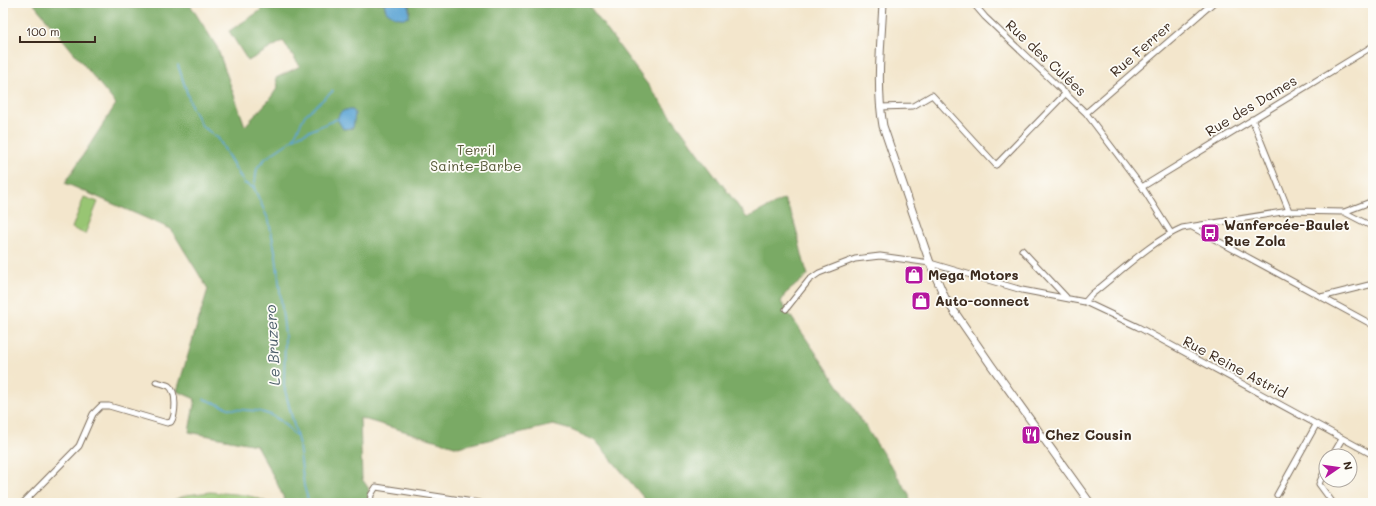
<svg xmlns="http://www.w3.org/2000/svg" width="1376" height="506" viewBox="0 0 1376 506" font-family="Mali,sans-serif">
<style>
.green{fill:#98c573;stroke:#6a7848}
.forest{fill:#7aaa65;stroke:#5a6a42}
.water{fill:#5da5d4;stroke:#4c6879}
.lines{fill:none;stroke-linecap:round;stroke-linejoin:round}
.stream{stroke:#5da5d4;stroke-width:1.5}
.street-casing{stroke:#7b6c5b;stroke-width:7}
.secondary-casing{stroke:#7b6c5b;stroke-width:9}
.street{stroke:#fff;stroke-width:5}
.secondary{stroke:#fff;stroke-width:7}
.labels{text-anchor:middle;stroke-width:3.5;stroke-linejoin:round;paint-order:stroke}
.street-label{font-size:14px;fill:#3b2a1e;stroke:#fdfcf7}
.park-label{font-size:14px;fill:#575838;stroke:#fdfcf7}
.poi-label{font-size:14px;font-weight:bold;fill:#3b2a1e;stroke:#fdfcf7;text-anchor:start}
.water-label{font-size:15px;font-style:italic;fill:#495b67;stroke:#fdfcf7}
</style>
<rect width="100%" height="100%" fill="#fdfcf7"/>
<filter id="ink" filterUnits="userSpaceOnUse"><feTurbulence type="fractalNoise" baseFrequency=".025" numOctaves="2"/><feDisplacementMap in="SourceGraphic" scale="8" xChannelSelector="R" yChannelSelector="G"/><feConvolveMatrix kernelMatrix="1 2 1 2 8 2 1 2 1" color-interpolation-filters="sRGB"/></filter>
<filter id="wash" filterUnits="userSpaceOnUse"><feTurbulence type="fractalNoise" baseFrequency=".012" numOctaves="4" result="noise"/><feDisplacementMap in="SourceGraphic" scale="16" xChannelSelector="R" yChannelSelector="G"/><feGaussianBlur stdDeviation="0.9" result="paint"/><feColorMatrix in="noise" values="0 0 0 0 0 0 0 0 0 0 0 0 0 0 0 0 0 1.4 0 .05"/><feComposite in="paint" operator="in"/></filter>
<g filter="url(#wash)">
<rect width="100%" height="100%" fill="#f3e6cc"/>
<path class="green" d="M84,197L98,202L85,234L72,228Z
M210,492C229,494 251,493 268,503H166L187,495Z"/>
<path class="forest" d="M33,3H189L217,47L245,126L269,100L278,87L276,78L300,66L283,41L248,61L229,31L260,11L264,3H384L386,11L410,12L409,3H587L747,218L784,199C798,221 799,251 808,275L785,294L781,302L853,407L909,494L910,503H648L596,441L571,430L553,425L458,447L360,418L362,479L369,489L367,503H286L275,479L256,445L189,432L195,399L177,391L208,289L171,229L65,183L116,104Z"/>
<path class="water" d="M384,3H409V17C400,20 393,17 386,11Z
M345,110H353L355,114L353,128L343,129L337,119L340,113Z"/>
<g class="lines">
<path class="stream" d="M178,65L192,108L202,126L218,138L244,183L254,188
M293,139L305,115L333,91
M254,188L269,221L276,256L285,335L284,386L299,445L304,486L309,503
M254,188L257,168L266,158L298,136L337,119
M204,399L231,409L258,411L271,415L281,421L297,437"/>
</g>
</g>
<g filter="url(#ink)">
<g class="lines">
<g class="street-casing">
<path id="street" d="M973,3L985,17L1086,113L1142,187L1171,233
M880,107L913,106L932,95L996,165L1066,93
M1086,113L1213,3
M1252,119L1289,211
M1142,187L1373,46
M1344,212L1373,227
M1192,227L1373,325
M1022,250L1066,297
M1321,297L1373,284
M1085,302L1092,294C1119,273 1152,241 1182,228L1289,211L1344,212L1373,201
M786,309L809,280L819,273L855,259L880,256L930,263L1022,290L1085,302L1138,327L1373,455
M1332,456L1342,439
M1326,467L1319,484L1333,503
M1277,495L1316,425
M23,503L79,446L93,414L101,406H109L167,423L171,422C176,414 177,392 169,386C165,384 160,383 156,382
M370,503L371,495L376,487L480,503"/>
</g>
<g class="secondary-casing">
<path id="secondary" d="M883,3C881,44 876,86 883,126L930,263L945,298L991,365L1090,503"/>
</g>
<use href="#street" class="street"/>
<use href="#secondary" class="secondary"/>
</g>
</g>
<defs>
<g id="bus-square" transform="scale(1)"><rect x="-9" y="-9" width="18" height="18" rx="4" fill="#b5179e" stroke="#fdfcf7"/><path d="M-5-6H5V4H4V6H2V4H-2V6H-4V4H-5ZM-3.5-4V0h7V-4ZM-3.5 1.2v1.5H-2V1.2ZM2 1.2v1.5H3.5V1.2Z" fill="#fff"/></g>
<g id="shop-square" transform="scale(1)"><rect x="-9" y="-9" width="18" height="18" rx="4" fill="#b5179e" stroke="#fdfcf7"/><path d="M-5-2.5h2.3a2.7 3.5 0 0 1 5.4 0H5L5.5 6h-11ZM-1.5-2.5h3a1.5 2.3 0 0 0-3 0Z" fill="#fff"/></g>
<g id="restaurant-square" transform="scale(1)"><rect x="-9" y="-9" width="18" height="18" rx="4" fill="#b5179e" stroke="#fdfcf7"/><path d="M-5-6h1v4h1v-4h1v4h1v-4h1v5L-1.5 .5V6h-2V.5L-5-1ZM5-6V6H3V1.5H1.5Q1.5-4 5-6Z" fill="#fff"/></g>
</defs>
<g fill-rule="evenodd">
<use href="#bus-square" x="1210" y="233"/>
<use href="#shop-square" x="914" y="275"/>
<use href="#shop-square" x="921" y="301"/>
<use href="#restaurant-square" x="1031" y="435"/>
</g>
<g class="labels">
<g class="street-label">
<text transform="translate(1141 49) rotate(-41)" y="5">Rue Ferrer</text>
<text transform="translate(1046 58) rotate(43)" y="5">Rue des Culées</text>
<text transform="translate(1251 106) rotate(-31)" y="5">Rue des Dames</text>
<text transform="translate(1235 367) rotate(28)" y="5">Rue Reine Astrid</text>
</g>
<g class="park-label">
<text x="476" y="155">Terril<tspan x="476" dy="16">Sainte-Barbe</tspan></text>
</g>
<g class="poi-label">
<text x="1224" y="230">Wanfercée-Baulet<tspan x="1224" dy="16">Rue Zola</tspan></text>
<text x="928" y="280">Mega Motors</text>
<text x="935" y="306">Auto-connect</text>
<text x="1045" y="440">Chez Cousin</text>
</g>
<g class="water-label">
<text transform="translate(273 345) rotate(-93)" y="5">Le Bruzero</text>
</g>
</g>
<rect width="1376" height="506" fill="none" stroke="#fdfcf7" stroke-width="16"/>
<g transform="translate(1338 468) rotate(77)"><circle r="19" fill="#fdfcf7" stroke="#afa8a0"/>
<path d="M0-3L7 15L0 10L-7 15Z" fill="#b5179e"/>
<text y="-6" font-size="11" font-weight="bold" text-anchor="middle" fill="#3b2a1e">N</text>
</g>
<path d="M20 36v6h75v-6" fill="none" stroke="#3b2a1e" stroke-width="2"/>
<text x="26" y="36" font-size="12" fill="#3b2a1e" stroke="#fdfcf7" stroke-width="3" paint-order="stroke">100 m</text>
</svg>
